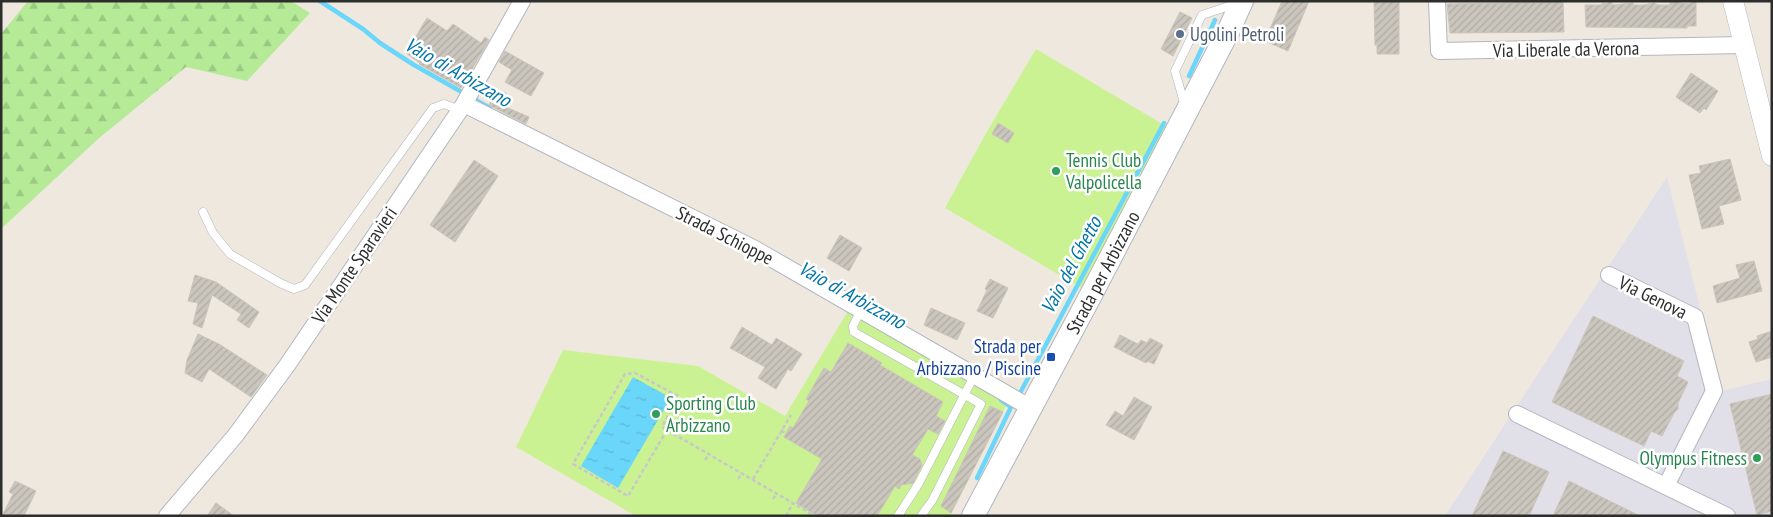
<svg xmlns="http://www.w3.org/2000/svg" width="1773" height="517" viewBox="0 0 1773 517" font-family="'PT Sans Narrow',sans-serif">
<style>
.industrial{fill:#e1dfe8}
.forest{fill:url(#forest-firs)}
.pitch{fill:#cbf292}
.water{fill:url(#water-ripples)}
.lines{fill:none;stroke-linecap:round;stroke-linejoin:round}
.stream{stroke:#6ad6f9;stroke-width:4.5}
.building{fill:url(#building-hatch);stroke:#cbc4b8}
.service-casing{stroke:#b3b6c1;stroke-width:9}
.minor-casing{stroke:#b3b6c1;stroke-width:18}
.tertiary-casing{stroke:#b3b6c1;stroke-width:21}
.secondary-casing{stroke:#b3b6c1;stroke-width:24}
.path{stroke:#c8c8c8;stroke-width:2.5;stroke-dasharray:4 2.5;stroke-linecap:butt}
.service{stroke:#fff;stroke-width:8}
.minor{stroke:#fff;stroke-width:16}
.tertiary{stroke:#fff;stroke-width:20}
.secondary{stroke:#fff;stroke-width:22}
.service-dot{fill:#5c6f8a;stroke:#fff;stroke-width:2}
.leisure-dot{fill:#2e9e5b;stroke:#fff;stroke-width:2}
.transit-dot{fill:#1a4fb4;stroke:#fff;stroke-width:2}
.labels{text-anchor:middle;stroke-width:5;stroke-linejoin:round;paint-order:stroke}
.service-label{font-size:19px;fill:#4e5e75;stroke:#fff;text-anchor:start}
.street-label{font-size:19px;fill:#2d2d2d;stroke:#fff}
.leisure-label{font-size:19px;fill:#27864d;stroke:#fff;text-anchor:start}
.transit-label{font-size:19px;fill:#164399;stroke:#fff;text-anchor:end}
.water-label{font-size:20px;font-style:italic;fill:#0275ab;stroke:#fff}
</style>
<defs>
<pattern id="forest-firs" width="22" height="20" patternUnits="userSpaceOnUse" patternTransform="scale(1.25)"><rect width="22" height="20" fill="#b5ea97"/><path d="M5 1l3.5 6h-7zM16 11l3.5 6h-7z" fill="#9cc982"/></pattern>
<pattern id="water-ripples" width="26" height="14" patternUnits="userSpaceOnUse" patternTransform="scale(1.25)"><rect width="26" height="14" fill="#6ad6f9"/><path d="M2 4q2-2 4 0t4 0M15 11q2-2 4 0t4 0" fill="none" stroke="#5cb8d6"/></pattern>
<pattern id="building-hatch" width="6" height="6" patternUnits="userSpaceOnUse" patternTransform="scale(1.25)"><rect width="6" height="6" fill="#cbc6bd"/><path d="M-1 1l2-2M0 6l6-6M5 7l2-2" fill="none" stroke="#afaaa3"/></pattern>
</defs>
<rect width="100%" height="100%" fill="#efe8df"/>
<path class="industrial" d="M1667,177L1721,391L1772,379V516H1445Z"/>
<path class="forest" d="M28,1H291L310,13L247,81L186,67L98,139L1,229V34Z"/>
<path class="pitch" d="M1036,49L1169,128L1085,290L945,208L985,135Z
M848,311L1007,404L950,516H636L516,447L563,350L698,366L785,416Z"/>
<path class="water" d="M633,377L671,398L618,488L581,466Z"/>
<g class="lines">
<path class="stream" d="M320,1L363,29L380,43L414,65L490,108
M1189,76L1215,20
M1019,395L1164,123
M1001,400L1011,407
M977,478L1012,405"/>
</g>
<path class="building" d="M1282,1H1309L1288,51L1265,41Z
M1374,1H1399V54H1377V45H1375Z
M1696,1V26H1687V28L1586,27L1585,5H1600L1604,3L1607,4L1610,2L1614,5L1633,3L1634,5H1644L1654,3L1658,5H1669L1671,2L1689,4Z
M1563,2L1564,32L1450,33L1447,4Z
M1180,12L1192,18L1173,56L1161,49Z
M427,18L447,31L453,24L481,43L485,37L489,40L461,88L419,64L420,63L406,53Z
M505,51L544,73L531,96L505,82L512,70L499,62Z
M1691,73L1718,91L1706,110L1704,108L1700,113L1676,97Z
M496,89L506,93L501,105L529,117L526,124L489,105Z
M998,123L1014,133L1008,143L992,134Z
M1730,159L1741,200L1719,206L1724,224L1702,229L1689,175L1701,173L1699,166Z
M474,160L498,176L455,242L430,225Z
M840,235L862,248L849,271L827,258Z
M1754,261L1762,291L1717,303L1713,286L1740,278L1736,265Z
M195,275L216,282L259,312L249,328L237,320L241,314L212,295L202,328L193,324L198,303L188,301Z
M990,279L1008,288L993,318L977,311L987,290L985,289Z
M931,308L965,323L957,340L924,325Z
M1593,316L1684,361L1677,376L1688,382L1678,403V409L1674,413L1662,436L1651,431L1644,446L1552,402Z
M742,327L772,345L776,338L802,354L791,371L788,369L776,389L758,378L765,367L730,348Z
M1772,331V357L1756,362L1749,342L1758,339L1757,336Z
M198,334L219,344L267,375L251,397L209,369L202,382L185,373L187,360Z
M1120,335L1138,344L1141,340L1147,343L1150,338L1163,345L1154,364L1147,361L1146,363L1114,347Z
M848,343L882,363L880,365L943,402L936,416L945,421L938,434L928,429L912,455L920,459L922,465L913,483L901,485L899,489L895,486L877,516H818L796,503L822,459L784,437L790,426L793,428L809,401L806,399L824,368L831,372Z
M1772,394V511L1757,515L1730,404Z
M1134,397L1152,407L1134,440L1106,425L1115,411L1123,416Z
M990,406L1003,412L951,513L941,506Z
M1503,451L1549,472L1529,516H1472Z
M15,481L36,491L24,516H2L13,494L9,492Z
M1569,481L1640,516H1553Z
M216,503L234,516H207Z"/>
<g class="lines">
<g class="service-casing">
<path id="service" d="M1185,106L1175,71L1202,15L1235,4
M203,212L213,233L230,254L280,283L294,289L305,285L433,108L444,104L460,110
M861,310L853,326L854,332L981,404L932,501L921,516
M898,516L919,483L974,376"/>
</g>
<g class="minor-casing">
<path id="minor" d="M1437,1L1439,51L1743,45
M464,104L755,249L1031,408
M1609,275L1695,317L1714,391L1666,486
M1517,414L1727,516
M167,516L235,436L288,364L464,104L522,1"/>
</g>
<g class="tertiary-casing">
<path id="tertiary" d="M1733,1L1772,156"/>
</g>
<g class="secondary-casing">
<g id="secondary">
<path id="s1" d="M973,516L1093,291L1228,32L1242,1"/>
</g>
</g>
<path class="path" d="M667,430L628,496L573,464L625,374L635,373L678,396L662,427L815,516
M781,430L786,433
M705,460L709,454
M738,479L742,473
M753,479L791,415
M773,499L777,493
M786,516L793,503"/>
<use href="#service" class="service"/>
<use href="#minor" class="minor"/>
<use href="#tertiary" class="tertiary"/>
<use href="#secondary" class="secondary"/>
</g>
<circle class="service-dot" cx="1180" cy="34" r="5"/>
<g class="leisure-dot">
<circle cx="1056" cy="171" r="5"/>
<circle cx="656" cy="414" r="5"/>
<circle cx="1757" cy="458" r="5"/>
</g>
<rect class="transit-dot" x="1046" y="352" width="10" height="10" rx="2.5"/>
<g class="labels">
<g class="service-label">
<text x="1190" y="41">Ugolini Petroli</text>
</g>
<g class="street-label">
<text transform="translate(1566 49) rotate(-1)" y="7">Via Liberale da Verona</text>
<text transform="translate(725 235) rotate(27)" y="7">Strada Schioppe</text>
<text transform="translate(354 265) rotate(-56)" y="7">Via Monte Sparavieri</text>
<text dy="7" stroke="none"><textPath href="#s1" startOffset="276">Strada per Arbizzano</textPath></text>
<text transform="translate(1653 297) rotate(26)" y="7">Via Genova</text>
</g>
<g class="leisure-label">
<text x="1066" y="167">Tennis Club<tspan x="1066" dy="22">Valpolicella</tspan></text>
<text x="666" y="410">Sporting Club<tspan x="666" dy="22">Arbizzano</tspan></text>
<text x="1747" y="465" text-anchor="end">Olympus Fitness</text>
</g>
<g class="transit-label">
<text x="1041" y="353">Strada per<tspan x="1041" dy="22">Arbizzano / Piscine</tspan></text>
</g>
<g class="water-label">
<text transform="translate(458 72) rotate(30)" y="7">Vaio di Arbizzano</text>
<text transform="translate(1071 265) rotate(-62)" y="7">Vaio del Ghetto</text>
<text transform="translate(852 295) rotate(29)" y="7">Vaio di Arbizzano</text>
</g>
</g>
<rect width="1773" height="517" fill="none" stroke="#2d2d2d" stroke-width="5"/>
</svg>
